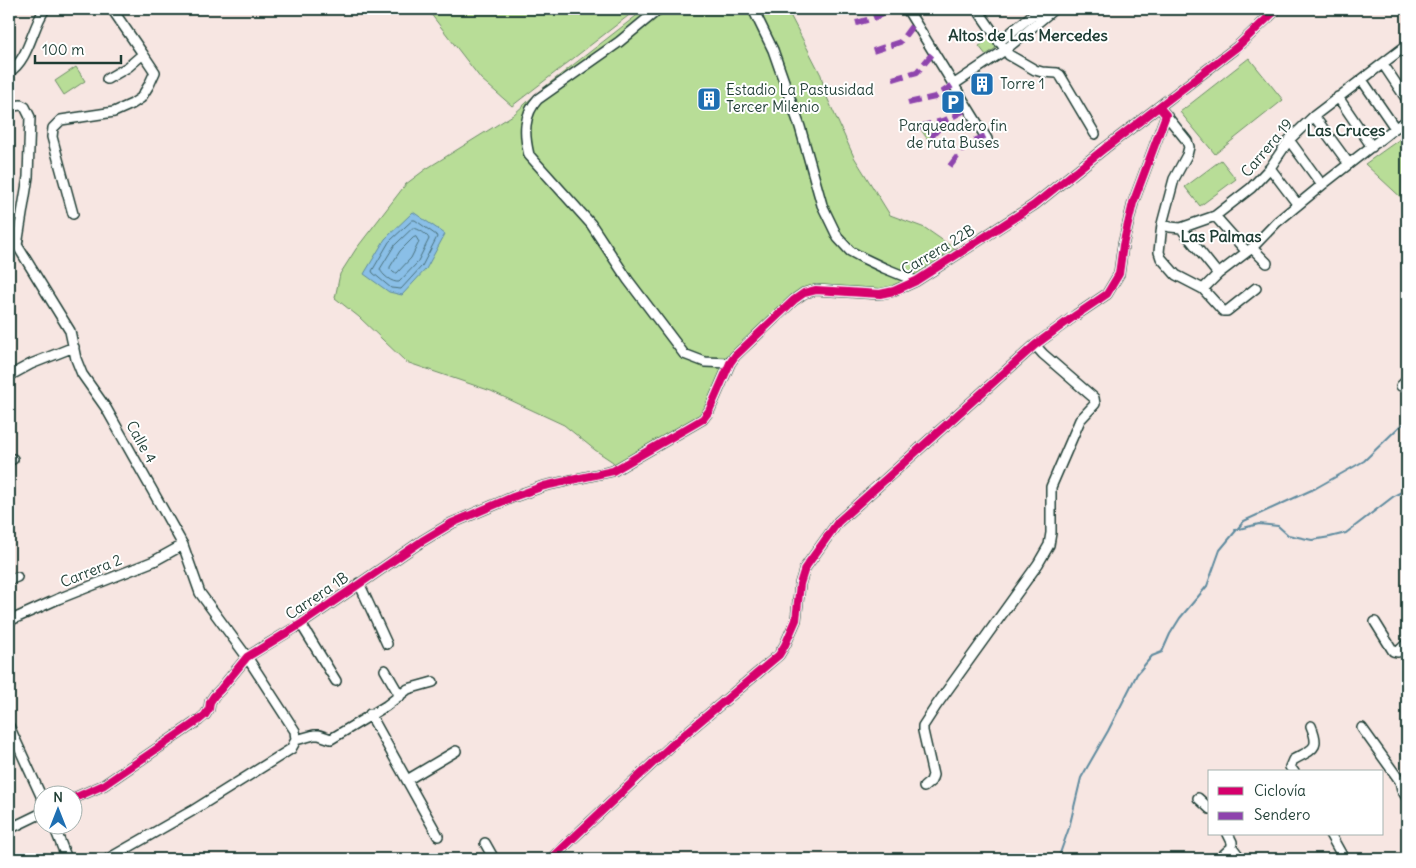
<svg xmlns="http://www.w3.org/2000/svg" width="1416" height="868" viewBox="0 0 1416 868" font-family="Delius,sans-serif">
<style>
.green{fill:#b8dd97;stroke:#6c8d66}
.water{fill:#8abfe7;stroke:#5f8b9f}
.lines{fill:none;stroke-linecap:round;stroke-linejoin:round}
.shore{stroke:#4a717c;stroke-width:1}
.stream{stroke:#5f8b9f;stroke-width:2}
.minor-casing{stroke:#1f3d34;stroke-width:12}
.minor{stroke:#fff;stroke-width:9}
.quiet{stroke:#8e44ad;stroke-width:6;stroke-dasharray:12 6;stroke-linecap:butt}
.cycleway-casing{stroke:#fff;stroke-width:11}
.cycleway{stroke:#d6006c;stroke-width:8}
.labels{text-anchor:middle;stroke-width:4;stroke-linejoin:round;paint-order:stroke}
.poi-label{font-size:15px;fill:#1f3d34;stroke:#fff;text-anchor:start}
.street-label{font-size:15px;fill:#1f3d34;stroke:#fff}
.neighbourhood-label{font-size:16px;font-weight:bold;fill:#1f3d34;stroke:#fff}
</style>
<rect width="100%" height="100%" fill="#f7e6e2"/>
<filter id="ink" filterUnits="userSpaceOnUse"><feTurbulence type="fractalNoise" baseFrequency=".02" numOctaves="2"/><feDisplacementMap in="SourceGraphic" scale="10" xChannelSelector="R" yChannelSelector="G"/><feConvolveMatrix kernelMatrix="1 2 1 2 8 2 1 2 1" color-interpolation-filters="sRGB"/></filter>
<g filter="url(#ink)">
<path class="green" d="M427,9H637L512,106L481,79Z
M645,9H787L821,75L825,93L854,157L890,215L925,228L961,253L894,291L804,293L735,356L709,411L618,469L613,462L595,450L564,425L491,391L406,362L359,317L335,298L340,274L356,249L406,184L426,169L513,115L537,93Z
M993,36L1000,45L986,55L979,46Z
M1249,58L1283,100L1215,154L1180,112Z
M76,67L85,81L64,95L55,81Z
M944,122L928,140L920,128Z
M1407,134V203L1365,164Z
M1221,160L1236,179L1200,206L1185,187Z"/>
<path class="water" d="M413,212L445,234L426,269L402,295L389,292L364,274L385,239Z"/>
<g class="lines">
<path class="shore" d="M413,220H415L436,235L437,237L422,266L401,289L391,288L373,273L372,271L389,242Z
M413,228C418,228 428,235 429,239L417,263L399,282C392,283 382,275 380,269L394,246Z
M416,237L419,242L411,258L397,273H394L390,269V267L400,251L413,238Z"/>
<path class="stream" d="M1235,530L1259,524L1278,526L1288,535L1312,540L1330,537L1346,533L1394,496L1407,489
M1058,859L1069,828L1081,778L1108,731L1137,674L1152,656L1162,652L1170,634L1180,618L1207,586L1220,550L1244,521L1316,488L1364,461L1400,426L1407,422"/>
<g class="minor-casing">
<path id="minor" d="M659,9L619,42L538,99C523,115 524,134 529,155L591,224L628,280L684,354L705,362L730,363
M753,9L773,50L800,127L822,205L838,238L850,251L863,258L884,268L916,281
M907,9L987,139
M977,9L1009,55L1035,70L1042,72L1057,73L1060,75L1095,134
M999,42L1040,9
M1383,64L1407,100
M9,72C29,60 32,27 45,9
M107,79L128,67L143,54L112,9
M1362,80L1395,128
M953,85L1005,50L1054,9
M1338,97L1372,147
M9,111L13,106L21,105L25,107L30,117L28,177L17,245L70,331L76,359L82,374L106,408L183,545L200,593L247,657L295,731L296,740L291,749L192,811L108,859
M1166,115L1187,141L1189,147L1187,155L1174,179L1162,224L1159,252L1161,258L1176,275L1203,289L1223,311H1227L1256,288
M1314,116L1349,164
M1289,140L1322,185
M1270,168L1298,205
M73,214L52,137L53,128L61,120L114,112L132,104L141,98L149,85L155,72L143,54
M1215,216L1247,252
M1162,224L1170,227L1181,228L1215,216L1251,188L1270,168L1289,140L1314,116L1407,45
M1181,228L1218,274
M9,248L18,240
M1252,248L1267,263
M1203,289L1218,274L1252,248L1277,222L1322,185L1395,128L1407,121
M9,376L31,364L74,347
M1401,386L1407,380
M9,461L13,459
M9,580L17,577
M359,583L387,644
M9,621L58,599L154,561L183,545
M1375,622L1393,651L1398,652L1407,643
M301,624L336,681
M385,670L400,696
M370,714L438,836
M9,726L42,798
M1362,728L1400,781L1402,790L1407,798
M296,740L314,735H319L331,739L386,706L408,689L433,682
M1294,772L1290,767L1293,760C1312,749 1321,750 1311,726
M407,780L456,751
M924,787L931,781L933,775L923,731V726L936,706L1038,564L1049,545L1051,533V487L1080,420L1095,404L1094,398L1043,354L1035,345
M1198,798L1210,809
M72,799L104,785L199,720L205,715L209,709L210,702L214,696L220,690L247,657L301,624L422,541L452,523L513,497L544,486L613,471L703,419L709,411L730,363L735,356L794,300L804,293L816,290L880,294L894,291L916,281L1034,205L1105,148L1237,47L1277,9
M54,826L67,859
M9,829L42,813
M1228,834L1232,842V847L1241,859
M1330,834L1344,859
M485,843L494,859
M551,859L672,745L779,655L785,645L796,620L800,584L805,568L838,522L1035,345L1076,315L1107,294L1119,274L1123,245L1133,203L1166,115L1159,107
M1219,859L1232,847"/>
</g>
<use href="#minor" class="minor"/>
<path class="quiet" d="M856,23C867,20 879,18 887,9
M873,51L900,42L915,22
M893,79L917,72L934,52
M908,103L935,97L953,85
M919,127L946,120L969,108
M931,137L946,120
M950,166L966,145L985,136"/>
<g class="cycleway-casing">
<path id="cycleway" d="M72,799L104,785L199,720L205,715L209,709L210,702L214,696L220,690L247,657L301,624L422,541L452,523L513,497L544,486L613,471L703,419L709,411L730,363L735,356L794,300L804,293L816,290L880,294L894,291L916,281L1034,205L1105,148L1237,47L1277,9
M551,859L672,745L779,655L785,645L796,620L800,584L805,568L838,522L1035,345L1076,315L1107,294L1119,274L1123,245L1133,203L1166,115L1159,107"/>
</g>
<use href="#cycleway" class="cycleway"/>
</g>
</g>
<defs>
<g id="building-square" transform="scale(1.25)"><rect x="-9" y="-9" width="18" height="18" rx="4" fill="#1f6fb2" stroke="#fff"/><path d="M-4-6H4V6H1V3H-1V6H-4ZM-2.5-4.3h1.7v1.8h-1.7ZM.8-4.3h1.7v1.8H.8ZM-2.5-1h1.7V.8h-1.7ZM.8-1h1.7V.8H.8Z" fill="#fff"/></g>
<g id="parking-square" transform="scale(1.25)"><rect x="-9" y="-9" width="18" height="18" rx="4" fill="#1f6fb2" stroke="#fff"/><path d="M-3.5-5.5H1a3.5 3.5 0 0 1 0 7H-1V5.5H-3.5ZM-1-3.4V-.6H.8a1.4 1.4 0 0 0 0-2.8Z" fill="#fff"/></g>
</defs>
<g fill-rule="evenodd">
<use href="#building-square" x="982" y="84"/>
<use href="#building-square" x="709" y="99"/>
<use href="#parking-square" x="953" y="102"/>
</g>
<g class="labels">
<g class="poi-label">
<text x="1000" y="89">Torre 1</text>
<text x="726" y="95">Estadio La Pastusidad<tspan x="726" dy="17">Tercer Milenio</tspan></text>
<text x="953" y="131" text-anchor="middle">Parqueadero fin<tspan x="953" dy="17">de ruta Buses</tspan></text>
</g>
<g class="street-label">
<text transform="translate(1267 148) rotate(-50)" y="5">Carrera 19</text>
<text transform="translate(938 250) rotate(-31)" y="5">Carrera 22B</text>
<text transform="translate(141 442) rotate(61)" y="5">Calle 4</text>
<text transform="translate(91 571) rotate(-22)" y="5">Carrera 2</text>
<text transform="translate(317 596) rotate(-34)" y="5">Carrera 1B</text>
</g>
<g class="neighbourhood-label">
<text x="1028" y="41">Altos de Las Mercedes</text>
<text x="1346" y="136">Las Cruces</text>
<text x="1221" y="242">Las Palmas</text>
</g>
</g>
<rect width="1416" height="868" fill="none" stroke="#fff" stroke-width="30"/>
<rect x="15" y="15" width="1386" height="838" fill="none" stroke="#1f3d34" stroke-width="2" filter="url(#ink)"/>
<rect x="1208" y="770" width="175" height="65" fill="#ffffff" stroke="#a5b1ae"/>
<rect x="1218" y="787" width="25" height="8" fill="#d6006c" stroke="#a5b1ae"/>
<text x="1254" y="796" font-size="15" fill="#1f3d34">Ciclovía</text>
<rect x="1218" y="812" width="25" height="8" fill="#8e44ad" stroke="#a5b1ae"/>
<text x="1254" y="820" font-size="15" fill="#1f3d34">Sendero</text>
<g transform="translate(58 810)"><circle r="24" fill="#ffffff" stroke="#a5b1ae"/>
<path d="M0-4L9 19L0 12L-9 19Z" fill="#1f6fb2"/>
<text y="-8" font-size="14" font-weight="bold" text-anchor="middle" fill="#1f3d34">N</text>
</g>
<path d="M35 55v8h86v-8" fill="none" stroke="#1f3d34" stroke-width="2.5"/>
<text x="42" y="55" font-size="15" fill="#1f3d34" stroke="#ffffff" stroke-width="4" paint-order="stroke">100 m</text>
</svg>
